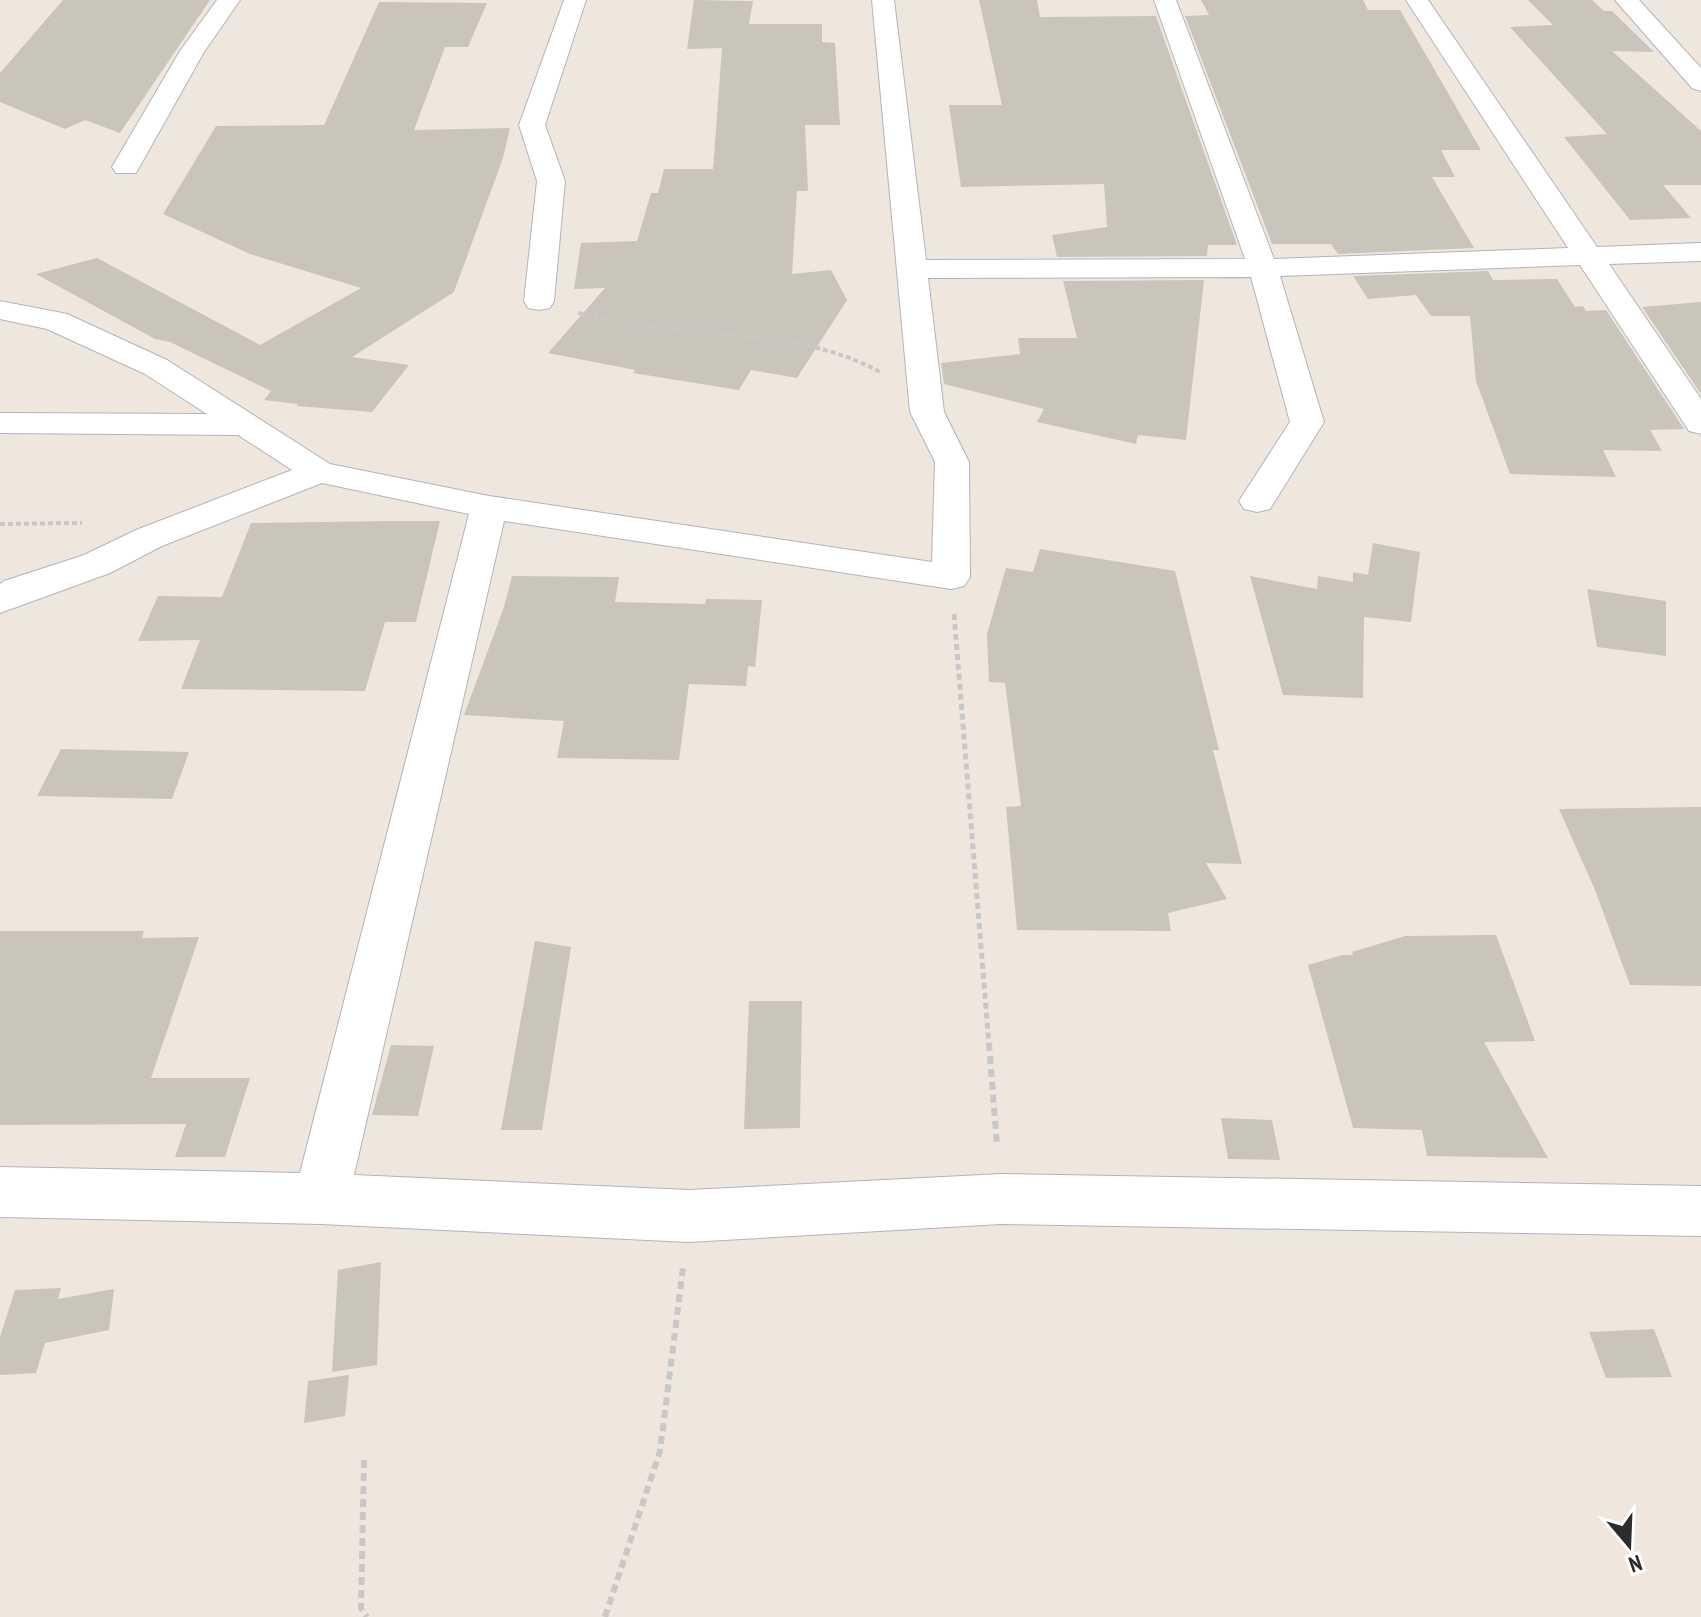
<svg xmlns="http://www.w3.org/2000/svg" width="1701" height="1617" viewBox="0 0 1701 1617" font-family="'PT Sans Narrow',sans-serif">
<style>
.building{fill:#cac5bb}
.lines{fill:none;stroke-linecap:round;stroke-linejoin:round}
.minor-casing{stroke:#b1b3c1;stroke-width:2}
.path-far2{stroke:#c8c8c8;stroke-width:4;stroke-dasharray:5 3;stroke-linecap:butt}
.path-far1{stroke:#c8c8c8;stroke-width:5;stroke-dasharray:6 4;stroke-linecap:butt}
.path{stroke:#c8c8c8;stroke-width:6;stroke-dasharray:8 5;stroke-linecap:butt}
.minor{fill:#fff;fill-rule:evenodd}
</style>
<rect width="100%" height="100%" fill="#efe7dd"/>
<path class="building" d="M63,0H210L120,133L85,120L65,129L0,102V73Z
M694,0L753,1L749,24H822V42L835,43L840,125H805L808,191H797L792,274L831,270L847,300L797,378L751,370L739,390L633,373L635,370L548,353L605,288L574,289L581,243L637,241L651,193H658L664,169H713L722,48L687,49Z
M979,0H1037L1040,17L1156,16L1237,245H1208L1207,256L1057,257L1052,235L1107,227L1104,184L961,187L949,105H1002Z
M1201,0H1363L1368,10H1400L1481,150H1441L1455,177H1432L1474,248L1338,254L1331,244H1272L1185,16L1209,15Z
M1528,0H1592L1604,11H1612L1654,52L1612,51L1701,131V185H1663L1691,218L1630,220L1564,137L1607,134L1510,27L1553,25Z
M379,2L487,3L468,47H445L414,130L510,128L503,158L454,292L352,357L409,365L372,412L297,406L298,404L264,400L271,391L170,342L155,339L36,274L97,258L260,345L361,288L250,254L163,214L216,126L324,125Z
M1488,271L1493,280L1557,279L1575,307L1583,306L1586,311L1606,310L1684,429L1650,430L1662,451L1603,450L1616,477L1510,474L1476,381L1470,316H1431L1416,295L1368,299L1353,276Z
M1204,280L1186,440L1138,435L1136,444L1037,422L1044,409L944,384L941,363L1020,354L1018,338H1077L1063,281Z
M1701,302V394L1642,307Z
M390,521H440L416,622H385L365,691L181,689L200,640L138,641L158,596L222,597L251,523Z
M1373,543L1420,552L1411,622L1364,617L1363,698L1283,695L1250,576L1317,589L1318,576L1353,582V572L1368,575Z
M1040,549L1175,571L1219,750H1213L1242,864L1206,863L1227,899L1168,913L1171,931L1017,930L1006,807L1021,806L1005,683L989,682L987,634L1006,568L1033,572Z
M512,576L619,577L615,602L705,604L706,599L762,600L755,667L748,666L746,686L689,684L679,760L557,758L564,721L464,715L504,607Z
M1587,589L1666,601V656L1597,647Z
M61,749L189,752L172,799L37,796Z
M1701,807V986L1630,985L1595,890L1559,809Z
M0,931H144L142,938L199,937L151,1078H250L225,1157H175L186,1124L0,1125Z
M1496,935L1535,1041L1484,1042L1548,1158L1427,1156L1422,1130L1353,1128L1308,965L1342,955H1353L1352,952L1405,936Z
M535,941L571,947L542,1130H501Z
M749,1001H802L800,1128L744,1129Z
M391,1045L434,1046L418,1116L372,1115Z
M1221,1118L1272,1120L1280,1160L1228,1159Z
M381,1262L377,1365L332,1372L338,1270Z
M61,1288L58,1299L114,1289L109,1330L45,1343L36,1373L0,1375V1337L15,1290Z
M1654,1329L1672,1377L1606,1378L1589,1332Z
M349,1375L345,1416L304,1423L308,1381Z"/>
<g class="lines">
<g class="minor-casing">
<path id="minor" d="M217,0H240L204,52L136,173H116L112,167L180,51Z
M564,0H586L545,125L565,181L554,301L550,308L539,310L528,308L524,301L537,181L519,125Z
M872,0H894L926,260L1245,259L1154,0H1176L1274,259L1568,248L1406,0H1428L1597,247L1701,243V261L1609,264L1701,399V434L1689,431L1580,265L1280,276L1324,422L1270,509L1257,512L1244,509L1239,501L1290,422L1251,277L928,278L944,412L969,462L970,577L964,586L951,589L504,521L354,1175L689,1190L1001,1174L1701,1186V1236L1001,1224L689,1242L321,1224L0,1217V1167L300,1173L469,514L322,483L162,546L110,573L0,613V584L4,581L84,555L136,530L292,470L238,435L0,433V413L207,414L145,374L47,329L0,319V301L67,314L167,360L330,464L489,496L932,562L935,462L910,412Z
M1615,0H1639L1701,68V91L1692,88Z"/>
</g>
<path class="path-far2" d="M578,313C615,320 651,327 688,331C754,338 820,339 880,372
M0,524L82,523"/>
<path class="path-far1" d="M954,614L989,1045"/>
<path class="path" d="M989,1043L997,1146
M364,1460L361,1608L367,1617
M605,1617L660,1451L683,1268"/>
<use href="#minor" class="minor"/>
</g>
<g transform="translate(1629 1545) rotate(161)" stroke="#ffffff" stroke-width="6" paint-order="stroke">
<path d="M0-6L14 30L0 20L-14 30Z" fill="#2c2c2c"/>
<text y="-12" font-size="22" font-weight="bold" text-anchor="middle" fill="#2c2c2c">N</text>
</g>
</svg>
